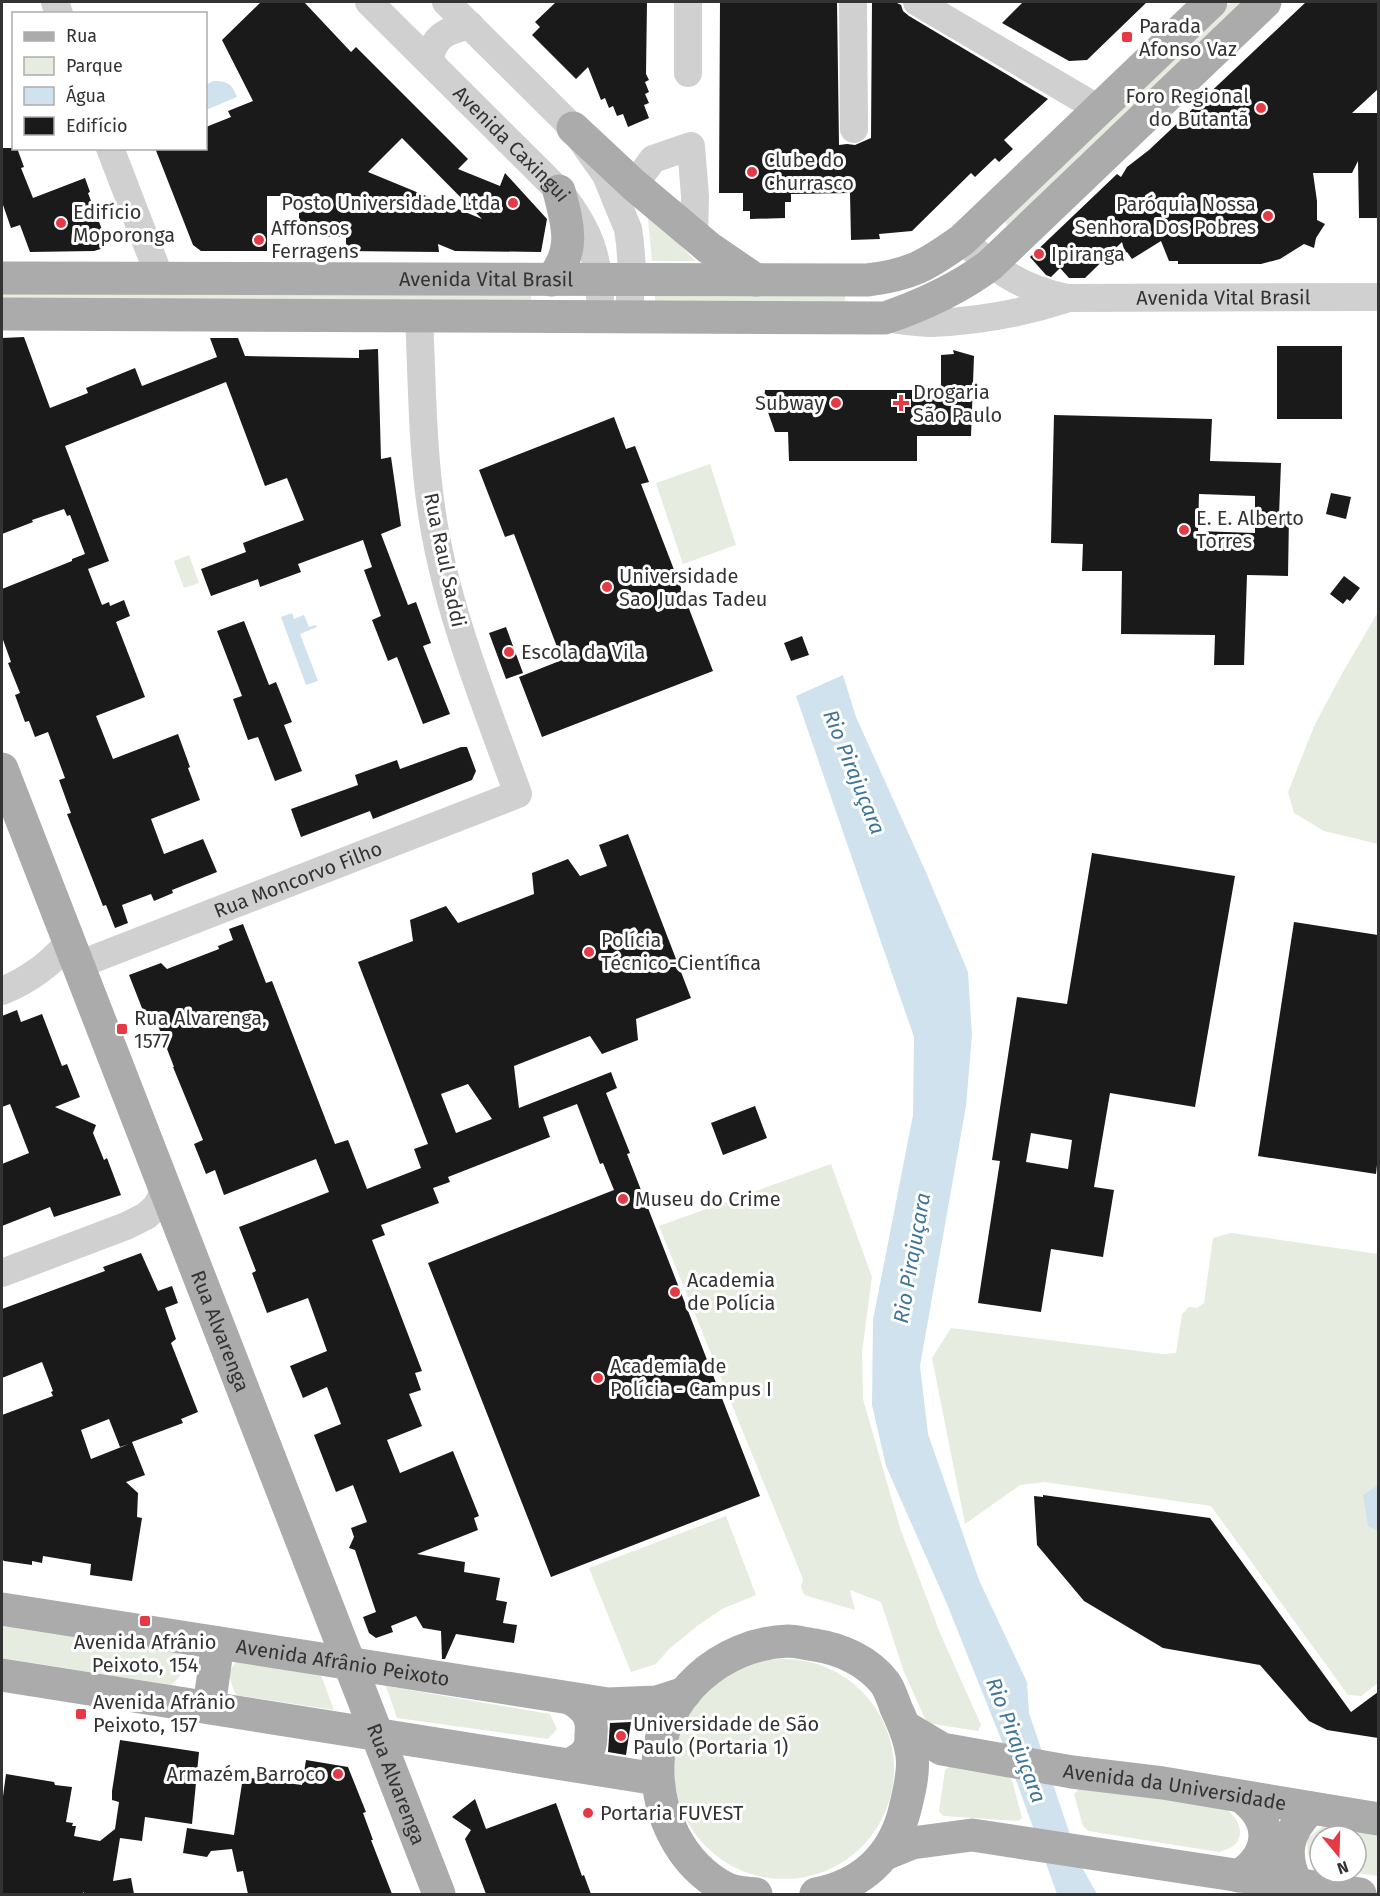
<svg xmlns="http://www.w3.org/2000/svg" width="1380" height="1896" viewBox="0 0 1380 1896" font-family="'Fira Sans',sans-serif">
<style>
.green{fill:#e6ecdf}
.water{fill:#cfe2ee}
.building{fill:#1a1a1a;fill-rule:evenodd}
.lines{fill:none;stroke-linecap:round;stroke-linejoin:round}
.minor{stroke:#d0d0d0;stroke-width:28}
.major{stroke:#ababab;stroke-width:33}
.poi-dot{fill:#e63946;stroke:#fff;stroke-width:2}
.labels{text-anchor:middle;stroke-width:6;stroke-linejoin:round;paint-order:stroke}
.poi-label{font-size:20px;fill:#333;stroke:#fff;text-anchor:start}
.street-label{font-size:20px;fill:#333;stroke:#fff}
.water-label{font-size:21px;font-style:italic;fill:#3f7597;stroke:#fff}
</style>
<rect width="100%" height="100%" fill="#fff"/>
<path class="green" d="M1231,2H1244L1009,227L1003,220Z
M647,209L695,261H652Z
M2,292L531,293V303L2,301Z
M655,294H845V304L655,303Z
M710,464L736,545L683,564L656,483Z
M189,555L199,583L184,588L174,561Z
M1378,612V844L1324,831L1294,813L1288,792L1315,724L1343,672Z
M831,1164L872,1277L862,1352L863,1399L900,1528L940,1633L981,1725L978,1731L927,1723L904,1672L881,1602L850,1590L855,1610L804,1595L801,1587L803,1579L659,1226Z
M1231,1233L1378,1254V1683L1361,1696L1348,1695L1211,1506L1045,1482L1020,1485L965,1524L932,1358L951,1328L1163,1354L1176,1353L1182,1314L1189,1307L1197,1308L1204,1303L1213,1238Z
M726,1516L756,1595L722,1609L697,1626L668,1650L656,1664L631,1672L589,1568Z
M2,1625L179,1653C187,1667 183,1675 171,1685L2,1658Z
M674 1769a110 110 0 1 1 220 0a110 110 0 1 1-220 0Z
M237,1662L321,1675L334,1710L236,1695C231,1682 225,1672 237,1662Z
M386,1686L550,1714L557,1729L548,1739L397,1718Z
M950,1766L1007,1776L1012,1780L1022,1818L1018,1821L943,1816L939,1811L945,1770Z
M1081,1787L1225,1809C1238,1816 1247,1835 1233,1846C1229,1849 1224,1850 1219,1852L1088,1831L1083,1826L1074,1794Z
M1324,1825L1378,1833V1876L1350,1872H1356V1836H1320V1867L1315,1866L1308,1854L1307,1839Z"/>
<path class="water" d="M213,81C228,81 232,84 237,97L206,110V85Z
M292,613L294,619L304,615L309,627L315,625L317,627L300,634L318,681L306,685L281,617Z
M843,675L856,717L925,870L968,972L972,1035L966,1106L920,1366L928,1434L979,1580L1027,1682L1029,1713L1080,1864L1097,1894H1057L1003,1744L947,1604L886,1466L872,1405L873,1320L913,1115L914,1037L796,696Z
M1378,1485V1531L1368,1526L1363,1495Z"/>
<path class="building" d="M261,2H304L351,52L356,47L468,159L458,169L500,186L505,173L547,219L541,252L455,251L438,244L439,252L346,251V237L299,236V196H267V251H201L193,245L155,148H206V127L231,117L228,111L253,101L222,40ZM402,138L482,219L368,172Z
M556,2H647L646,74L649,80L645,82L649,92L645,94L649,103L644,105L649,118L628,127L623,114L617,116L613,106L609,108L605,98L601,100L588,67L576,79L532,35L540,27L535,22Z
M720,2H837L839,145L847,144L855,145L871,138L872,2H895L901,5L903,11L909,16L1048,99L1004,140L1013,149L999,162L995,158L975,177L971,173L912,231L879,234L880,239L851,240L850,193L791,194V202H785V218L750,219V211H743V193H719Z
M1023,2H1147L1087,60L1069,61L1002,23Z
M1306,2H1378V89L1352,113H1378V218H1359L1358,161L1352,173H1313L1317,201V220L1325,224L1316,238L1314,248L1304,244L1280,259L1261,264H1178V261H1169L1161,241L1132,259L1127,252L1125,253L1122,242L1085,278H1069L1060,268L1051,277L1046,275L1030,257L1117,174L1121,177L1127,167L1149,150Z
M2,148H17L24,167L21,168L33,198L85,178L90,192L88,193L106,240L104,248L94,251L30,252L20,225L11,228L2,202Z
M24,337L50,408L88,393L86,388L135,368L142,386L217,357L210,338H238L245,356L359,358V350L378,349L381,459L391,457L401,526L381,534L408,605L416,602L431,643L423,646L450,714L423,724L397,657L388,661L372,620L381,616L364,570L372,567L363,540L298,564L301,572L260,587L258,579L211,596L201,569L246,552L243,543L304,520L287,478L265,486L226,382L65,446L109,561L88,569L102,605L109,602L110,606L124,600L130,616L116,622L145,697L96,716L113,759L178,734L190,767L188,768L200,800L151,819L164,854L203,839L217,872L172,890L173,893L154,901L151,894L122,905L128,923L115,928L106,905L103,906L67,814L71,813L59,780L65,778L48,732L35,737L29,721L25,722L15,695L20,693L8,663L11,662L2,637V589L72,561V559L85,554L70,515L67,516L64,509L32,520L33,522L2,534V338Z
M1277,346H1342V419H1277Z
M953,350L974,356L971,436H917V461H789L788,432H775L764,401L765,390H941V355L954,354Z
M1054,415L1212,419L1210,461L1281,463L1279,516H1289L1288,576L1247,575L1244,665H1214L1215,635L1121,634L1122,571H1082L1083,544L1051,543ZM1199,494L1255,496V533L1198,531Z
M614,417L626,449L635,446L649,482L641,484L713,671L542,737L519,677L562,660L514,534L505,537L479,470Z
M1331,493L1351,497L1346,519L1326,514Z
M1344,576L1360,588L1350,601L1347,599L1343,604L1330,594Z
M244,621L269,685L276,682L292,722L284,725L302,771L275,781L258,737L248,740L233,699L242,696L217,631Z
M506,627L523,673L506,679L489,633Z
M802,636L809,655L791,661L784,643Z
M461,747H467L476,771L472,780L373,819L370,811L301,837L291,809L358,785L355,775L397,760L400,769Z
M628,834L691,998L636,1019L638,1040L602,1054L590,1036L514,1066L519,1108L611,1072L617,1088L606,1093L630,1153L627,1154L760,1496L551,1577L428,1263L614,1190L603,1163L600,1164L577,1104L543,1117L550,1137L448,1177L450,1182L433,1188L439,1203L381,1225L385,1235L372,1240L422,1371L415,1373L421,1390L409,1394L422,1426L387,1440L400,1473L453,1451L479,1516L474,1518L478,1530L417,1554L465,1562L464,1572L500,1578L496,1600L507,1602L503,1623L517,1625L514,1643L456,1634L445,1659H442L441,1631L423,1628L416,1616L391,1626L393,1632L376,1638L369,1633L363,1617L376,1612L355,1550L349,1548L354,1537L351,1528L367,1522L353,1485L336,1492L314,1435L341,1424L327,1387L303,1398L290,1366L327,1351L308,1298L267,1313L252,1273L256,1271L239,1227L329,1192L316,1159L224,1195L215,1170L206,1174L194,1144L203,1140L173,1067H174L157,1023L149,1026L129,975L161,963L167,969L219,949L218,946L233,940L229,929L243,924L266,983L272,981L335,1144L348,1140L367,1189L421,1168L414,1149L428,1144L358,962L413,941L410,920L446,906L458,923L534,894L532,873L568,859L580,876L607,866L599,845ZM468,1084L492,1119L456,1133L441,1094Z
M1092,853L1235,876L1195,1107L1110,1093L1094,1187L1114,1190L1103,1257L1051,1249L1041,1312L978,1303L1000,1161L992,1160L1017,997L1067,1004ZM1031,1133L1072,1140L1068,1169L1026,1162Z
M1294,922L1378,935V1156L1376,1174L1258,1156Z
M17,1010L21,1022L42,1014L62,1066L67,1064L80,1097L55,1107L96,1125L93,1133L104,1160L107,1158L121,1195L54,1217L50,1207L2,1226V1164L29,1153L10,1104L2,1107V1016Z
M755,1106L767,1138L723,1155L711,1123Z
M141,1253L158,1291L172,1286L178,1303L165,1308L176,1339L171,1343L198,1412L181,1419L183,1423L132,1442L145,1475L126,1482L138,1493L137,1517L142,1518L132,1581L90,1575L91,1564L43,1556L42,1563L32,1561V1565L4,1561L2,1559V1415L53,1396L51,1392L53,1391L42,1362L2,1378V1309L105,1271L103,1267ZM109,1419L120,1447L129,1444L91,1459L81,1430Z
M1043,1495L1210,1518L1351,1712L1378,1692V1738L1327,1730L1309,1721L1260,1665L1163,1648L1084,1601L1037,1545L1034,1496L1043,1497Z
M631,1722L626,1755L608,1752L610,1723Z
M120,1740L199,1752L192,1824L145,1817L142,1841L120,1838L113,1881L131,1878L134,1894H84V1892L82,1894H2V1804L6,1774L54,1782L55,1785L72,1787L66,1822L73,1823L72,1826H76L74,1836L100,1841L115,1829L119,1802L112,1800V1791Z
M306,1760L348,1767L366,1812L363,1813L373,1840H371L392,1894H248L243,1871L237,1872L232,1849L211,1851L207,1857L183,1853L187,1828L234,1835L243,1777L302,1785Z
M475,1799L486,1829L556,1803L582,1876L584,1875L591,1894H486L465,1839L471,1830L452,1817Z"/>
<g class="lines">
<g class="minor">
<path d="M55,2L59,14"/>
<path id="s1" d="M369,2L559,191C594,235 599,261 601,316"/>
<path d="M446,2L573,128L606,175L628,229L630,243L632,269L630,280V316"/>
<path d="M688,2V73"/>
<path d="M853,2L854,129"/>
<path d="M917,2L1099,109"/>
<path d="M434,66L430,61C432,36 448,30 470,25"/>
<path d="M110,148L160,278"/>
<path d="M634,185L653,159L691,146L695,196L694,236"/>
<path id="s2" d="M962,240C997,270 1020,288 1067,298L1378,297"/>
<path d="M885,318C900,320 916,323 932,323C977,321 1023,313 1066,299"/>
<path id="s3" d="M78,965L518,794C484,700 445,607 431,507C422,444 422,379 419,316"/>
<path d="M2,991C29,980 50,965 69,942"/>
<path d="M2,1273L126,1226L146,1216L156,1207L165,1190"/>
</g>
<g class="major">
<path d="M573,128L634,185L709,248L756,280"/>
<path id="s4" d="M2,278L867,280C911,275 927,265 962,240L1211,2"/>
<path d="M551,280C576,251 568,225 559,191"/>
<path d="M2,314L885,318C923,305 958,289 990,265L1265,2"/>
<path id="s5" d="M2,769L439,1894"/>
<path id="s6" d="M2,1609L608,1704L657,1702L685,1693"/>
<path d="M2,1675L657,1779"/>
<path d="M209,1707L218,1643"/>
<path id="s7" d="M905,1727L942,1749L1072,1772L1163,1783L1378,1819"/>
<path d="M571,1764C578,1760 586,1756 589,1748C591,1744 591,1739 591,1734C593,1716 586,1708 572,1699"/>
<path d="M885,1854L912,1843L972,1835L1360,1894"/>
<path d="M1239,1876C1272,1854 1274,1821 1242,1797"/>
<path d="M1297,1885C1282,1855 1286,1832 1311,1808"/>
<path d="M756,1894C747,1893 734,1893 725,1888C680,1864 656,1813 658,1763C660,1696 722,1643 788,1641C796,1641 806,1644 815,1645C841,1649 868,1661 885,1683C890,1690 893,1700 896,1708C917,1752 916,1766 904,1813C892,1857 861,1885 816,1894"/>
</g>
</g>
<g class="poi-dot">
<rect x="1121" y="31" width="12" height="12" rx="3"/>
<circle cx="1261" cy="108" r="6"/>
<circle cx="752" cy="172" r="6"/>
<circle cx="513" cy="203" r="6"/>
<circle cx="1268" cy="216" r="6"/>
<circle cx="61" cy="223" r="6"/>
<circle cx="259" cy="240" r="6"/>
<circle cx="1039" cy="254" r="6"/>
<circle cx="836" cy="403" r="6"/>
<path d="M898 394h6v6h6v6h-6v6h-6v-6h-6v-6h6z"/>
<circle cx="1184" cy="530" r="6"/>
<circle cx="607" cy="587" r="6"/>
<circle cx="509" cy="652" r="6"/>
<circle cx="589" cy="952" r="6"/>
<rect x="116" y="1023" width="12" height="12" rx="3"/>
<circle cx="623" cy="1199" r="6"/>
<circle cx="675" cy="1292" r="6"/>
<circle cx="598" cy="1378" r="6"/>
<rect x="139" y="1615" width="12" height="12" rx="3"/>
<rect x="75" y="1708" width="12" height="12" rx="3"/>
<circle cx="621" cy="1736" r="6"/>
<circle cx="338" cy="1774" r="6"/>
<circle cx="588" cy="1813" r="6"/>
</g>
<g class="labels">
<g class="poi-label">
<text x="1139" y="33">Parada<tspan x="1139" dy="23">Afonso Vaz</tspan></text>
<text x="1249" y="103" text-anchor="end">Foro Regional<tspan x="1249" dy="23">do Butantã</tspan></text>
<text x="764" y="167">Clube do<tspan x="764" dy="23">Churrasco</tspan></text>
<text x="501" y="210" text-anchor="end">Posto Universidade Ltda</text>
<text x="1256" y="211" text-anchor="end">Paróquia Nossa<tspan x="1256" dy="23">Senhora Dos Pobres</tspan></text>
<text x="73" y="219">Edifício<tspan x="73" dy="23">Moporonga</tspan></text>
<text x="271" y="235">Affonsos<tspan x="271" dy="23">Ferragens</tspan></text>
<text x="1051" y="261">Ipiranga</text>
<text x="913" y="399">Drogaria<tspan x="913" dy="23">São Paulo</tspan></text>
<text x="824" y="410" text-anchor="end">Subway</text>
<text x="1196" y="525">E. E. Alberto<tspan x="1196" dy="23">Torres</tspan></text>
<text x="619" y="583">Universidade<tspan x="619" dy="23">Sao Judas Tadeu</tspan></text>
<text x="521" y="659">Escola da Vila</text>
<text x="601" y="947">Polícia<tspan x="601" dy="23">Técnico-Científica</tspan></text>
<text x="134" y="1025">Rua Alvarenga,<tspan x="134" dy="23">1577</tspan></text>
<text x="635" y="1206">Museu do Crime</text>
<text x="687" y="1287">Academia<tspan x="687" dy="23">de Polícia</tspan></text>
<text x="610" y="1373">Academia de<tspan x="610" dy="23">Polícia - Campus I</tspan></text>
<text x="145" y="1649" text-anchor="middle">Avenida Afrânio<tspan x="145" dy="23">Peixoto, 154</tspan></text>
<text x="93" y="1709">Avenida Afrânio<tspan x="93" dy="23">Peixoto, 157</tspan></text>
<text x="633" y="1731">Universidade de São<tspan x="633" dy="23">Paulo (Portaria 1)</tspan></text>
<text x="326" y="1781" text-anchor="end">Armazém Barroco</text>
<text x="600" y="1820">Portaria FUVEST</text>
</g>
<g class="street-label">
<text dy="7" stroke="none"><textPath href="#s1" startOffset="201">Avenida Caxingui</textPath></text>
<text dy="7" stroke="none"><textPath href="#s4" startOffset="484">Avenida Vital Brasil</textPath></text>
<text dy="7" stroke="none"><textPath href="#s2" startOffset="278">Avenida Vital Brasil</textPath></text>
<text transform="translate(445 560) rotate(78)" y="7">Rua Raul Saddi</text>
<text dy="7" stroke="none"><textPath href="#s3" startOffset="236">Rua Moncorvo Filho</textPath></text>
<text dy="7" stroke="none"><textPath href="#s5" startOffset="603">Rua Alvarenga</textPath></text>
<text dy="7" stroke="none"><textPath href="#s6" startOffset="345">Avenida Afrânio Peixoto</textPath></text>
<text dy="7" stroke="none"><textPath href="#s5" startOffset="1089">Rua Alvarenga</textPath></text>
<text dy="7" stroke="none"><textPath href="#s7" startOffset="279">Avenida da Universidade</textPath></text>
</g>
<g class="water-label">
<text transform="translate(854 772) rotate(68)" y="7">Rio Pirajuçara</text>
<text transform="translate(912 1258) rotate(-80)" y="7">Rio Pirajuçara</text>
<text transform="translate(1016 1740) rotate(69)" y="7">Rio Pirajuçara</text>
</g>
</g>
<rect width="1380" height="1896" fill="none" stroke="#333333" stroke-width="6"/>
<rect x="12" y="12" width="195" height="138" fill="#ffffff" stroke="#adadad" stroke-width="1.5"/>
<rect x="24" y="32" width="30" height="9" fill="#ababab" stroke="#adadad" stroke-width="1.5"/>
<text x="66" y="42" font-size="18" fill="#333333">Rua</text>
<rect x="24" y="57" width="30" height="18" fill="#e6ecdf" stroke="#adadad" stroke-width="1.5"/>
<text x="66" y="72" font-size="18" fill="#333333">Parque</text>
<rect x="24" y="87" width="30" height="18" fill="#cfe2ee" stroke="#adadad" stroke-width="1.5"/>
<text x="66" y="102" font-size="18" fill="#333333">Água</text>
<rect x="24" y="117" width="30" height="18" fill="#1a1a1a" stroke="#adadad" stroke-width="1.5"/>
<text x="66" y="132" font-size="18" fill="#333333">Edifício</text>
<g transform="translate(1338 1854) rotate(161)"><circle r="28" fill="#ffffff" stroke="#adadad" stroke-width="1.5"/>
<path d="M0-4.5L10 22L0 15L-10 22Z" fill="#e63946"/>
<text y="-9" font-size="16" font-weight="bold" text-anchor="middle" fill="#333333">N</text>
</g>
</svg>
